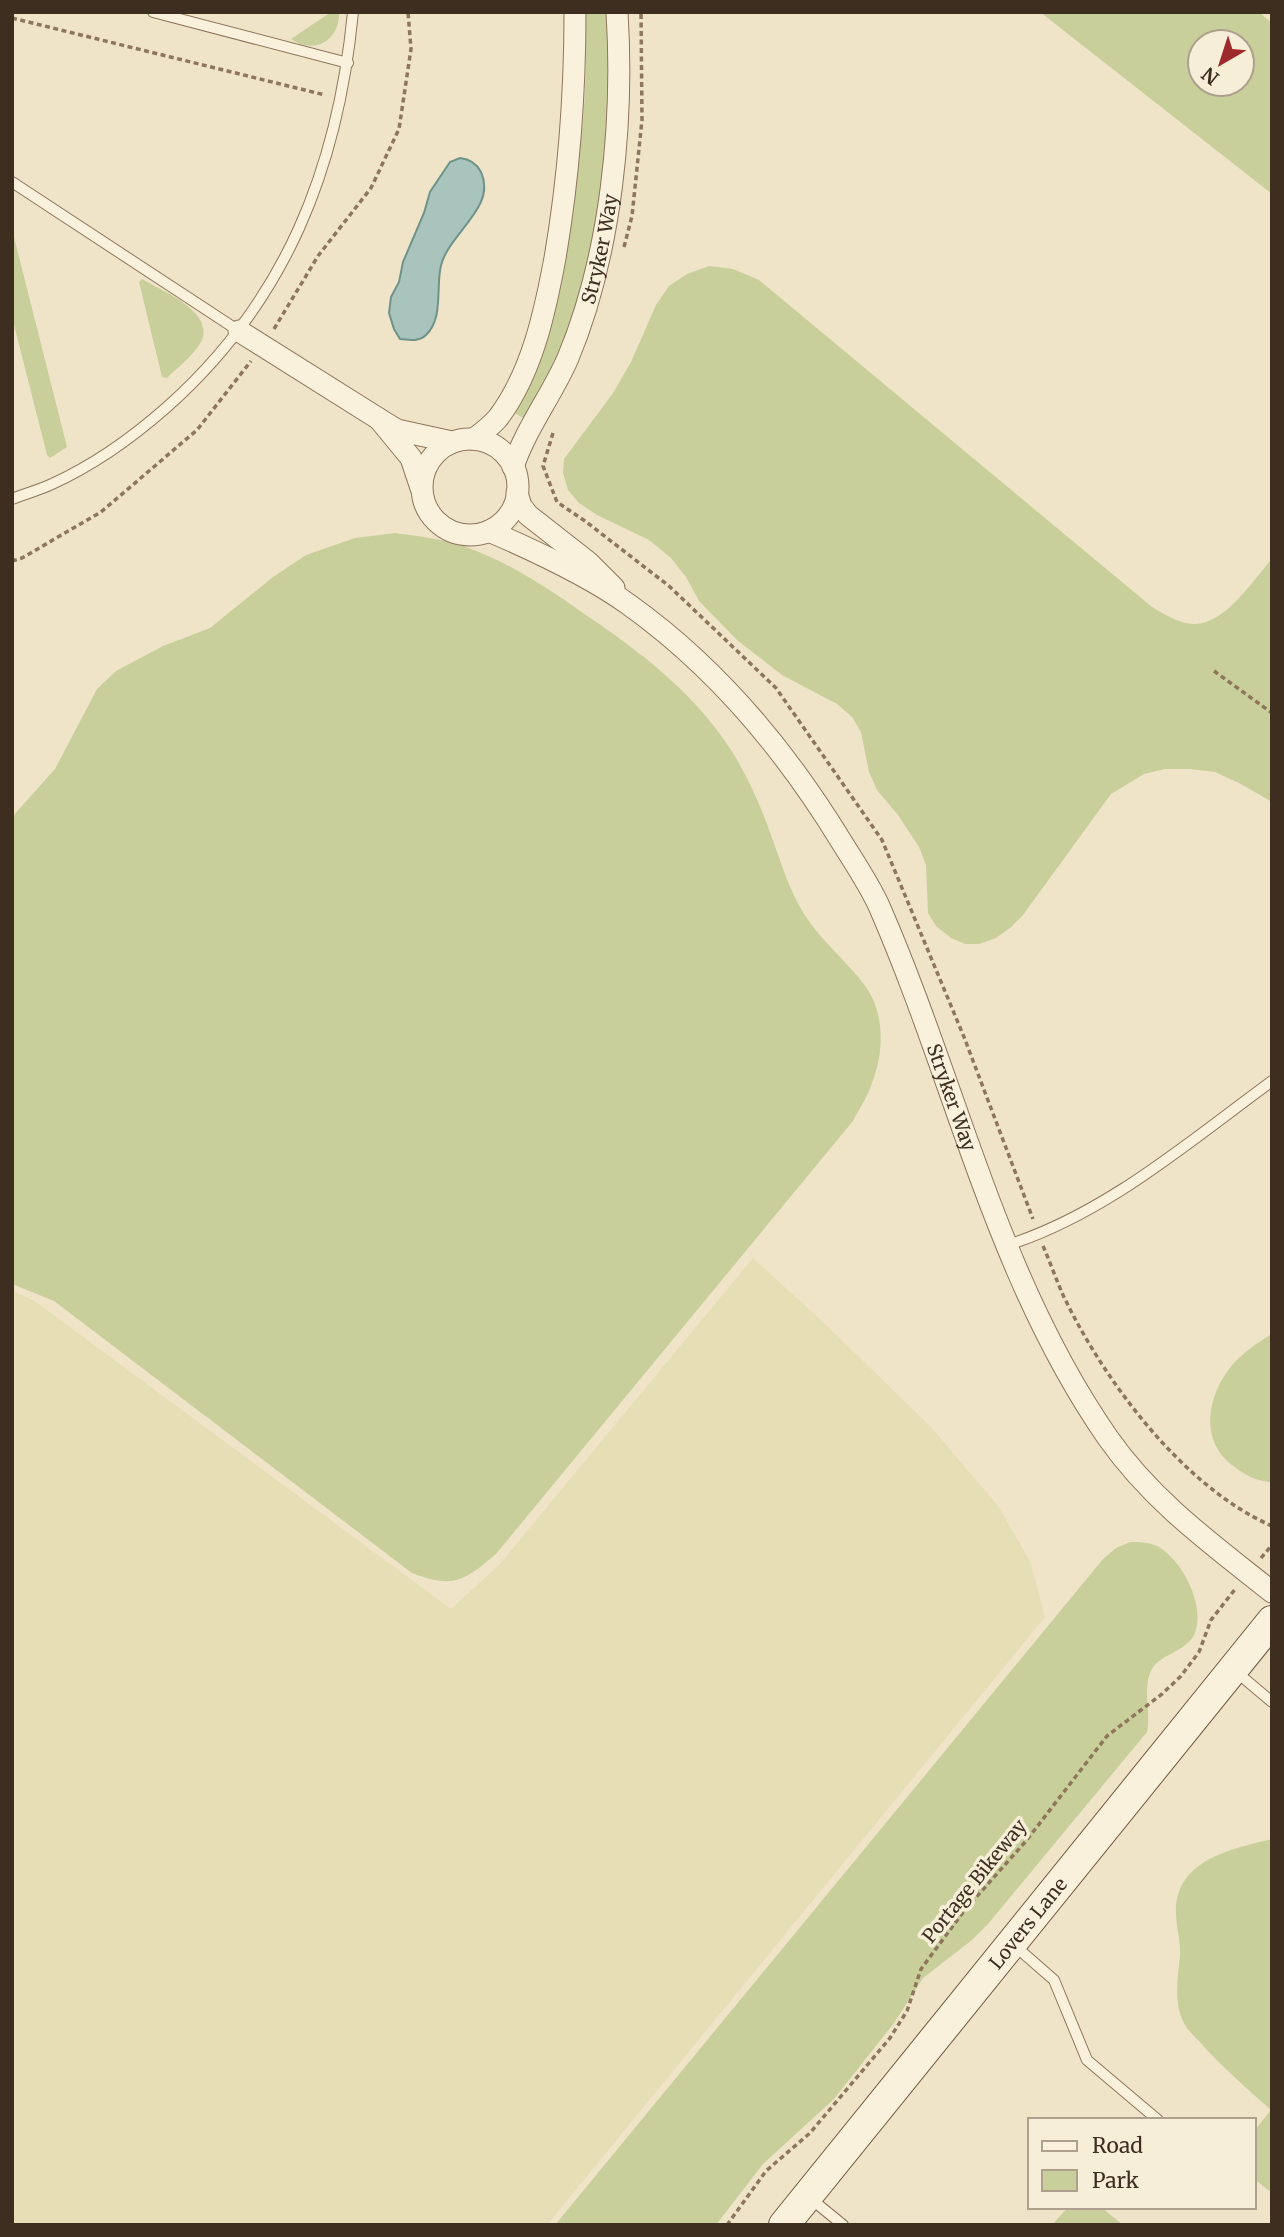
<svg xmlns="http://www.w3.org/2000/svg" width="1284" height="2237" viewBox="0 0 1284 2237" font-family="Merriweather,serif">
<style>
.farmland{fill:#e6deb5}
.green{fill:#c9cf9b;fill-rule:evenodd}
.water{fill:#a9c4bc;stroke:#6f938a;stroke-width:2}
.lines{fill:none;stroke-linecap:round;stroke-linejoin:round}
.lane-casing{stroke:#8d765c;stroke-width:12}
.street-casing{stroke:#8d765c;stroke-width:23}
.secondary-casing{stroke:#6f573f;stroke-width:32}
.path{stroke:#8d765c;stroke-width:3.5;stroke-dasharray:5 3.5;stroke-linecap:butt}
.lane{stroke:#faf1dc;stroke-width:10}
.street{stroke:#faf1dc;stroke-width:21}
.secondary{stroke:#faf1dc;stroke-width:30}
.labels{text-anchor:middle;stroke-width:7;stroke-linejoin:round;paint-order:stroke}
.street-label{font-size:19px;fill:#3d2e20;stroke:#f7eed8}
</style>
<rect width="100%" height="100%" fill="#f0e4c8"/>
<path class="farmland" d="M753,1258L824,1323L931,1427L998,1506L1030,1561L1045,1617L547,2225H12V1290L36,1302L451,1609L499,1565Z"/>
<path class="green" d="M331,12L339,14C339,41 314,55 291,39Z
M584,12H608L611,54L603,191L579,301L553,369L526,420L515,413C546,359 557,295 567,235C580,161 590,88 584,12Z
M1040,12H1259L1272,23V194ZM1200,42H1242V84H1200Z
M12,229L67,447L50,458L47,455L12,317Z
M709,266L733,269L759,280L1152,607C1164,614 1178,623 1193,624C1224,626 1253,580 1272,559V802L1241,784L1215,772L1190,769H1165L1144,774L1111,794L1023,915L1010,928L996,938L979,944H965L951,938L936,926L928,913L926,865L919,847L898,815L877,790L869,772L861,732L852,717L837,704L782,675L737,640L699,601L686,577L671,558L649,540L597,515L579,503L568,490L563,473L564,459L613,393L631,362L656,305L669,286L687,274Z
M142,279C162,291 216,312 201,342C194,355 177,368 167,378L162,377L139,282Z
M395,533C418,536 441,539 463,546C507,561 546,587 583,613C641,652 695,693 733,753C749,779 761,807 771,835C781,862 789,890 804,914C821,941 847,961 866,987C885,1014 884,1053 872,1083C868,1096 859,1109 853,1121L496,1554C464,1581 453,1589 412,1573L54,1301L12,1284V817L55,769L97,689L116,671L163,646L210,628L273,577L306,555L355,538Z
M1272,1334V1482C1257,1482 1243,1474 1232,1465C1198,1439 1208,1393 1233,1364C1244,1352 1258,1342 1272,1334Z
M1130,1542C1139,1542 1148,1542 1157,1546C1182,1559 1207,1607 1194,1635C1185,1653 1157,1654 1150,1673C1143,1692 1151,1712 1147,1732L988,1924L972,1940L923,1978L894,2023L834,2099L763,2164L716,2225H555L1103,1559L1116,1548Z
M1272,1839V2193L1254,2179V2131L1271,2110C1248,2090 1226,2070 1205,2048C1200,2041 1192,2035 1187,2028C1172,2005 1178,1980 1180,1955C1181,1941 1176,1927 1176,1913C1175,1860 1231,1849 1272,1839Z
M1068,2207H1101L1123,2225H1052Z"/>
<path class="water" d="M460,158C469,159 477,164 481,172C496,205 456,229 444,257C433,280 446,316 426,335C419,342 409,340 400,339L394,329L389,313L391,297L399,282L403,262L424,213L430,192L450,162Z"/>
<g class="lines">
<g class="lane-casing">
<path id="lane" d="M153,12L348,63
M12,182L239,331
M12,499C25,494 39,490 52,484C94,465 133,437 167,407C286,301 338,168 353,12
M1005,1246C1106,1214 1187,1143 1272,1081
M1234,1670L1272,1702
M1014,1945L1054,1980L1087,2060L1158,2120
M810,2198L843,2225"/>
</g>
<g class="street-casing">
<g id="street">
<path d="M239,331L379,419"/>
<path d="M474,439C482,433 491,426 498,418C532,373 545,312 555,258C569,176 575,95 575,12"/>
<circle cx="470" cy="487" r="48"/>
<path id="s1" d="M513,467C526,428 552,395 568,358C611,255 624,123 617,12"/>
<path d="M421,488L411,458L379,419L397,430L452,442"/>
<path d="M517,493L521,506L528,515L588,562L614,588"/>
<path id="s2" d="M489,531C533,550 589,576 628,604C715,666 786,751 841,841C854,862 869,884 879,906C957,1084 996,1277 1108,1438C1152,1501 1213,1545 1272,1592"/>
</g>
</g>
<g class="secondary-casing">
<g id="secondary">
<path id="s3" d="M784,2225L1272,1621"/>
</g>
</g>
<path class="path" d="M12,18L325,95
M624,247L632,216L642,120L641,12
M274,329L318,256L371,188L399,129L411,49L408,12
M553,433L543,466L557,502L585,521L669,586L776,688L882,840L964,1037L1033,1219
M12,561L22,558L101,512L197,430L251,361
M1214,671L1272,713
M1043,1246C1050,1262 1056,1279 1063,1295C1104,1381 1183,1487 1272,1526
M1261,1558L1272,1545
M727,2225L766,2171L810,2133L890,2038L907,2011L921,1969L964,1911L1026,1841L1107,1736L1162,1694L1181,1676L1199,1652L1211,1620L1236,1588"/>
<use href="#lane" class="lane"/>
<use href="#street" class="street"/>
<use href="#secondary" class="secondary"/>
</g>
<g class="labels">
<g class="street-label">
<text dy="7" stroke="none"><textPath href="#s1" startOffset="236">Stryker Way</textPath></text>
<text dy="7" stroke="none"><textPath href="#s2" startOffset="758">Stryker Way</textPath></text>
<text transform="translate(974 1881) rotate(-51)" y="7">Portage Bikeway</text>
<text dy="7" stroke="none"><textPath href="#s3" startOffset="388">Lovers Lane</textPath></text>
</g>
</g>
<rect width="1284" height="2237" fill="none" stroke="#3d2e20" stroke-width="28"/>
<rect x="1028" y="2118" width="228" height="91" fill="#f7eed8" stroke="#ada18e" stroke-width="2"/>
<rect x="1042" y="2141" width="35" height="10" fill="#faf1dc" stroke="#ada18e" stroke-width="2"/>
<text x="1092" y="2153" font-size="21" fill="#3d2e20">Road</text>
<rect x="1042" y="2170" width="35" height="21" fill="#c9cf9b" stroke="#ada18e" stroke-width="2"/>
<text x="1092" y="2188" font-size="21" fill="#3d2e20">Park</text>
<g transform="translate(1221 63) rotate(219)"><circle r="33" fill="#f7eed8" stroke="#ada18e" stroke-width="2"/>
<path d="M0-5L12 26L0 18L-12 26Z" fill="#9e2a2b"/>
<text y="-10" font-size="19" font-weight="bold" text-anchor="middle" fill="#3d2e20">N</text>
</g>
</svg>
